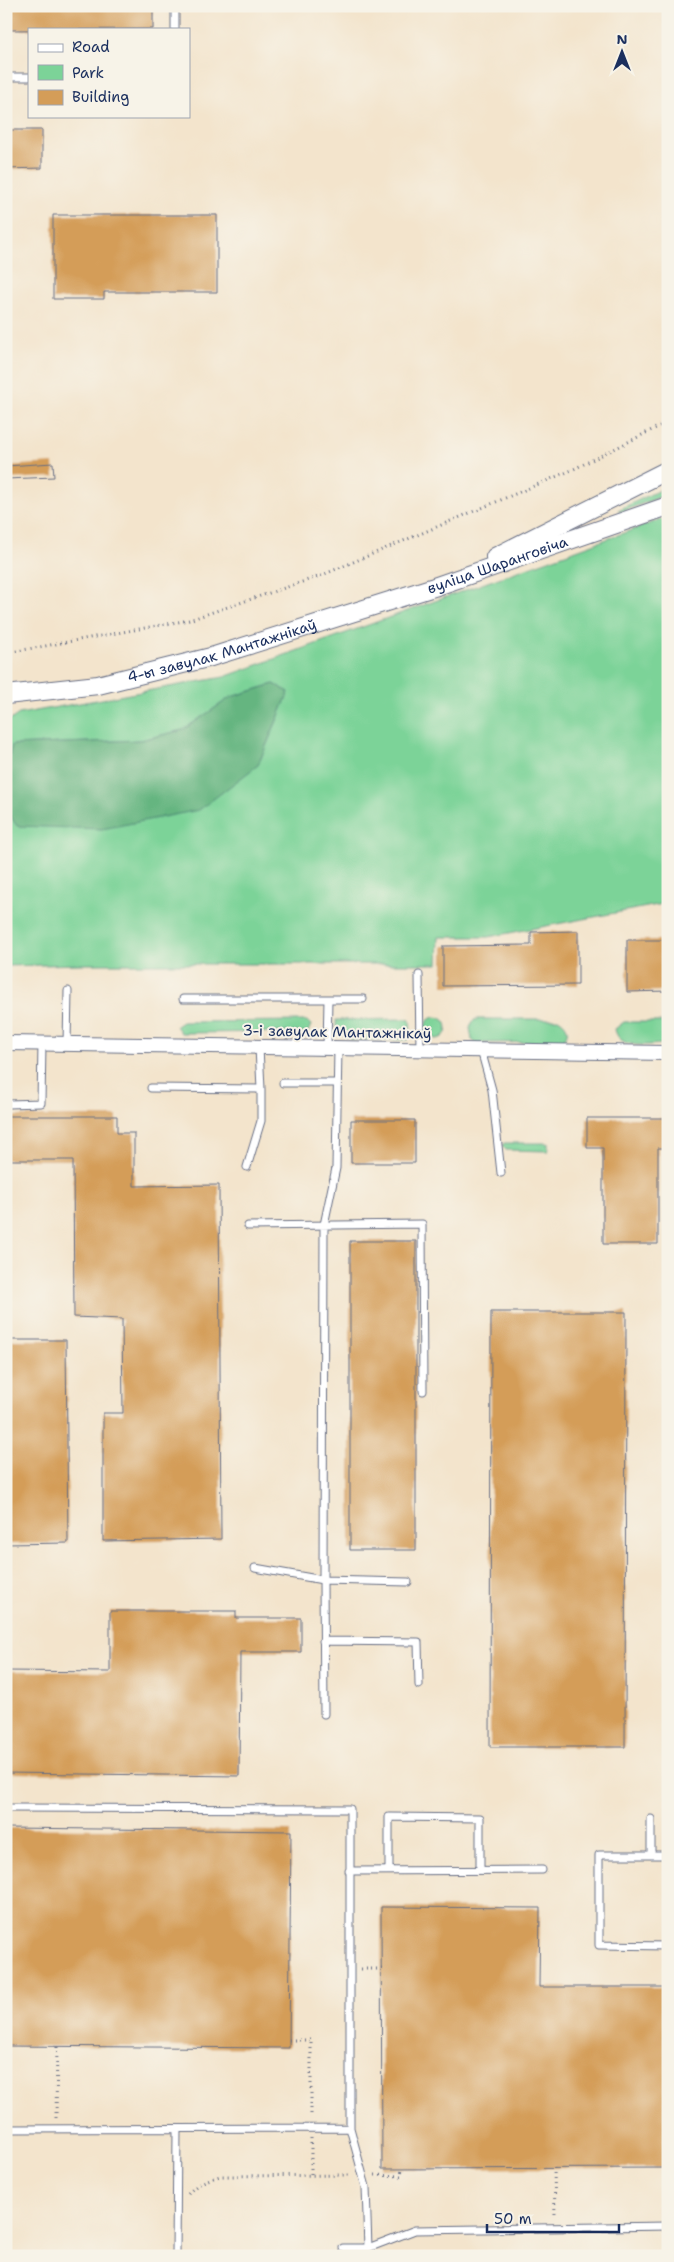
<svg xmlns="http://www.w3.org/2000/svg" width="674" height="2262" viewBox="0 0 674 2262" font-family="'Shantell Sans',sans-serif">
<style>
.green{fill:#7cd398;stroke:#4c817b}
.forest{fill:#65b580;stroke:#40726f}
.building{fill:#d49d58}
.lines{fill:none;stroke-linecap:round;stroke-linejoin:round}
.service-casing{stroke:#676e84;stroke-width:9}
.minor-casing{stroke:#676e84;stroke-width:16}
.tertiary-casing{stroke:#676e84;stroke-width:20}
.path{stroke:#676e84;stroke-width:3;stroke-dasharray:1 4;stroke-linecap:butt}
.service{stroke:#fff;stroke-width:7}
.minor{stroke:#fff;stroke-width:14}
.tertiary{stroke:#fff;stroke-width:18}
.labels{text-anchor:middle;stroke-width:4;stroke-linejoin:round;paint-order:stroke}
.street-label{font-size:15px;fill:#1b2f5e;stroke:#f7f3e8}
</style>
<rect width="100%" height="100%" fill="#f7f3e8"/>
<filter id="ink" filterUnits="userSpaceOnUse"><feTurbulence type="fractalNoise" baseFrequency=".02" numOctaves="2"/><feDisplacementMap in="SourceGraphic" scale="10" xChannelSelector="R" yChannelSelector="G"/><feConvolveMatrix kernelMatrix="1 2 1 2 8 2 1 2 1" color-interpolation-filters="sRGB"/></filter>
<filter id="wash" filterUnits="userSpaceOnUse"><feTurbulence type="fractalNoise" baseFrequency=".0096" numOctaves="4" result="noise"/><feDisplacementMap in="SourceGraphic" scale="20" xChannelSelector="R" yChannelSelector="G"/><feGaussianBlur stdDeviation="1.12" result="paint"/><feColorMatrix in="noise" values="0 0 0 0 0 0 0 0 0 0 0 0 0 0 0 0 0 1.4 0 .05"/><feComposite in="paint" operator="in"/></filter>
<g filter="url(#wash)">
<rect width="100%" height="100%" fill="#f3e4cc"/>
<path class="green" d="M668,486V494L620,512L618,510Z
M668,517V903L488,937H439L438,964H79L6,966V801L8,813L258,765L289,692L274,684L231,697L183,730L141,740L12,745L6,769V723L19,714L224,677Z
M425 1028a11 11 0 1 1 22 0a11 11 0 1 1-22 0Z
M406,1019L410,1020L411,1036L408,1040H351L336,1030V1020Z
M477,1019H558C569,1025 571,1035 560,1042L476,1043L472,1040L470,1028L473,1021Z
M307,1021L311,1025L308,1032L181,1033L176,1026L182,1022Z
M624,1022H668V1044C649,1044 619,1051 615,1029Z
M504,1143H548V1151L506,1150L502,1146Z"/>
<path class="forest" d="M274,684L289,692L258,765L199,810L102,829L17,826L8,813L6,801V769L12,745L141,740L183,730L231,697Z"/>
<g id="blocks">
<path class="building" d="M6,6H153V29L6,30Z
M6,130H42V168L6,169Z
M53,215H217V292H104V299H53Z
M53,463L54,477L6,479V466Z
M578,931V985L443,986V946L531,945V932Z
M627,940H668V991L627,992Z
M6,1116H117V1133H134V1186L219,1185L221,1539L103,1541V1413H123L122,1319L74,1317L73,1160H6Z
M587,1118H668V1148H658V1244H603V1148H587Z
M351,1120H415V1163H351Z
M350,1241H416V1550H350Z
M491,1312H626L625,1747H490Z
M6,1340H66L68,1543L6,1544Z
M110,1611H236V1618H301V1652H240L239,1776L6,1773V1671L110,1672Z
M6,1828L291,1831L289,2048L6,2046Z
M381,1907L540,1908L539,1987H668V2168L382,2169Z"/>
</g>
</g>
<g filter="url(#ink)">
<use href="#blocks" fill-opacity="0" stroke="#676e84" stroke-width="1"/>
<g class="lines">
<g class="service-casing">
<path id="service" d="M175,29V6
M6,77H29
M419,975L420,1050
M183,999H328L327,1048
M328,999H363
M67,1044L68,991
M259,1047L261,1089
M338,1048L336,1168L324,1225L323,1580L408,1582
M481,1050L492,1090L501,1173
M283,1083H337
M151,1088L261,1089V1121L247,1167
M9,1104L41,1103L42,1044
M248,1226L422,1224L423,1391
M255,1568L323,1580L324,1714
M323,1641L418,1642L419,1685
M6,1808L350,1809V2128L6,2129
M651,1819V1855
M668,1855H599V1945L668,1946
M349,1871L542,1870
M389,1871V1817L480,1818V1870
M350,2128L366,2187L368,2248
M343,2248H368L415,2230L668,2226
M176,2256L177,2130"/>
</g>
<g class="minor-casing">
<path id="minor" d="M6,1043L668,1053"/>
</g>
<g class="tertiary-casing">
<g id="tertiary">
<path d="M495,557L668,470"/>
<path id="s1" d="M6,695L98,685L211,657L434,587L668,506"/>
</g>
</g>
<path class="path" d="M6,653L189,620L320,576L572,470L668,422
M6,658L8,676
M6,717H7
M361,1969H383
M289,2040H311V2117
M56,2118L57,2046
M311,2138V2175
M554,2168L555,2217
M375,2175L401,2176L402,2168
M188,2194C197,2183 207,2180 220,2176L351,2175"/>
<use href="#service" class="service"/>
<use href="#minor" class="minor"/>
<use href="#tertiary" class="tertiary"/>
</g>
</g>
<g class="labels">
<g class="street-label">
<text dy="5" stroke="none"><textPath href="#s1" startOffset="510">вуліца Шаранговіча</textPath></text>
<text dy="5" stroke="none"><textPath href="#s1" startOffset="221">4-ы завулак Мантажнікаў</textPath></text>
<text transform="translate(337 1032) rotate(1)" y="5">3-і завулак Мантажнікаў</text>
</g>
</g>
<rect width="674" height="2262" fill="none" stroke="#f7f3e8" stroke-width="25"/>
<rect x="28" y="28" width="162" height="90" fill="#f7f3e8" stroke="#9fa5b1"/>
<rect x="38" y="44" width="25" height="8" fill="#ffffff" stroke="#9fa5b1"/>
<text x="72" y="52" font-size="15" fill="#1b2f5e">Road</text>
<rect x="38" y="65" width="25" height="15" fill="#7cd398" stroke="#9fa5b1"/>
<text x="72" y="78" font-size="15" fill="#1b2f5e">Park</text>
<rect x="38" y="90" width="25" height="15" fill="#d49d58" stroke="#9fa5b1"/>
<text x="72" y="102" font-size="15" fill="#1b2f5e">Building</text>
<g transform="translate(622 52)" stroke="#f7f3e8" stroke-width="4" paint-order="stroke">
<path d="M0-4L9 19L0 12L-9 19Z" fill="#1b2f5e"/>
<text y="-8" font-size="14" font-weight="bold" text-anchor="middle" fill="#1b2f5e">N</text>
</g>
<path d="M487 2224v8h132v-8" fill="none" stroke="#1b2f5e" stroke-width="2.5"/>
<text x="494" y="2224" font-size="15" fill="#1b2f5e" stroke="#f7f3e8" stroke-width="4" paint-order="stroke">50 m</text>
</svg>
